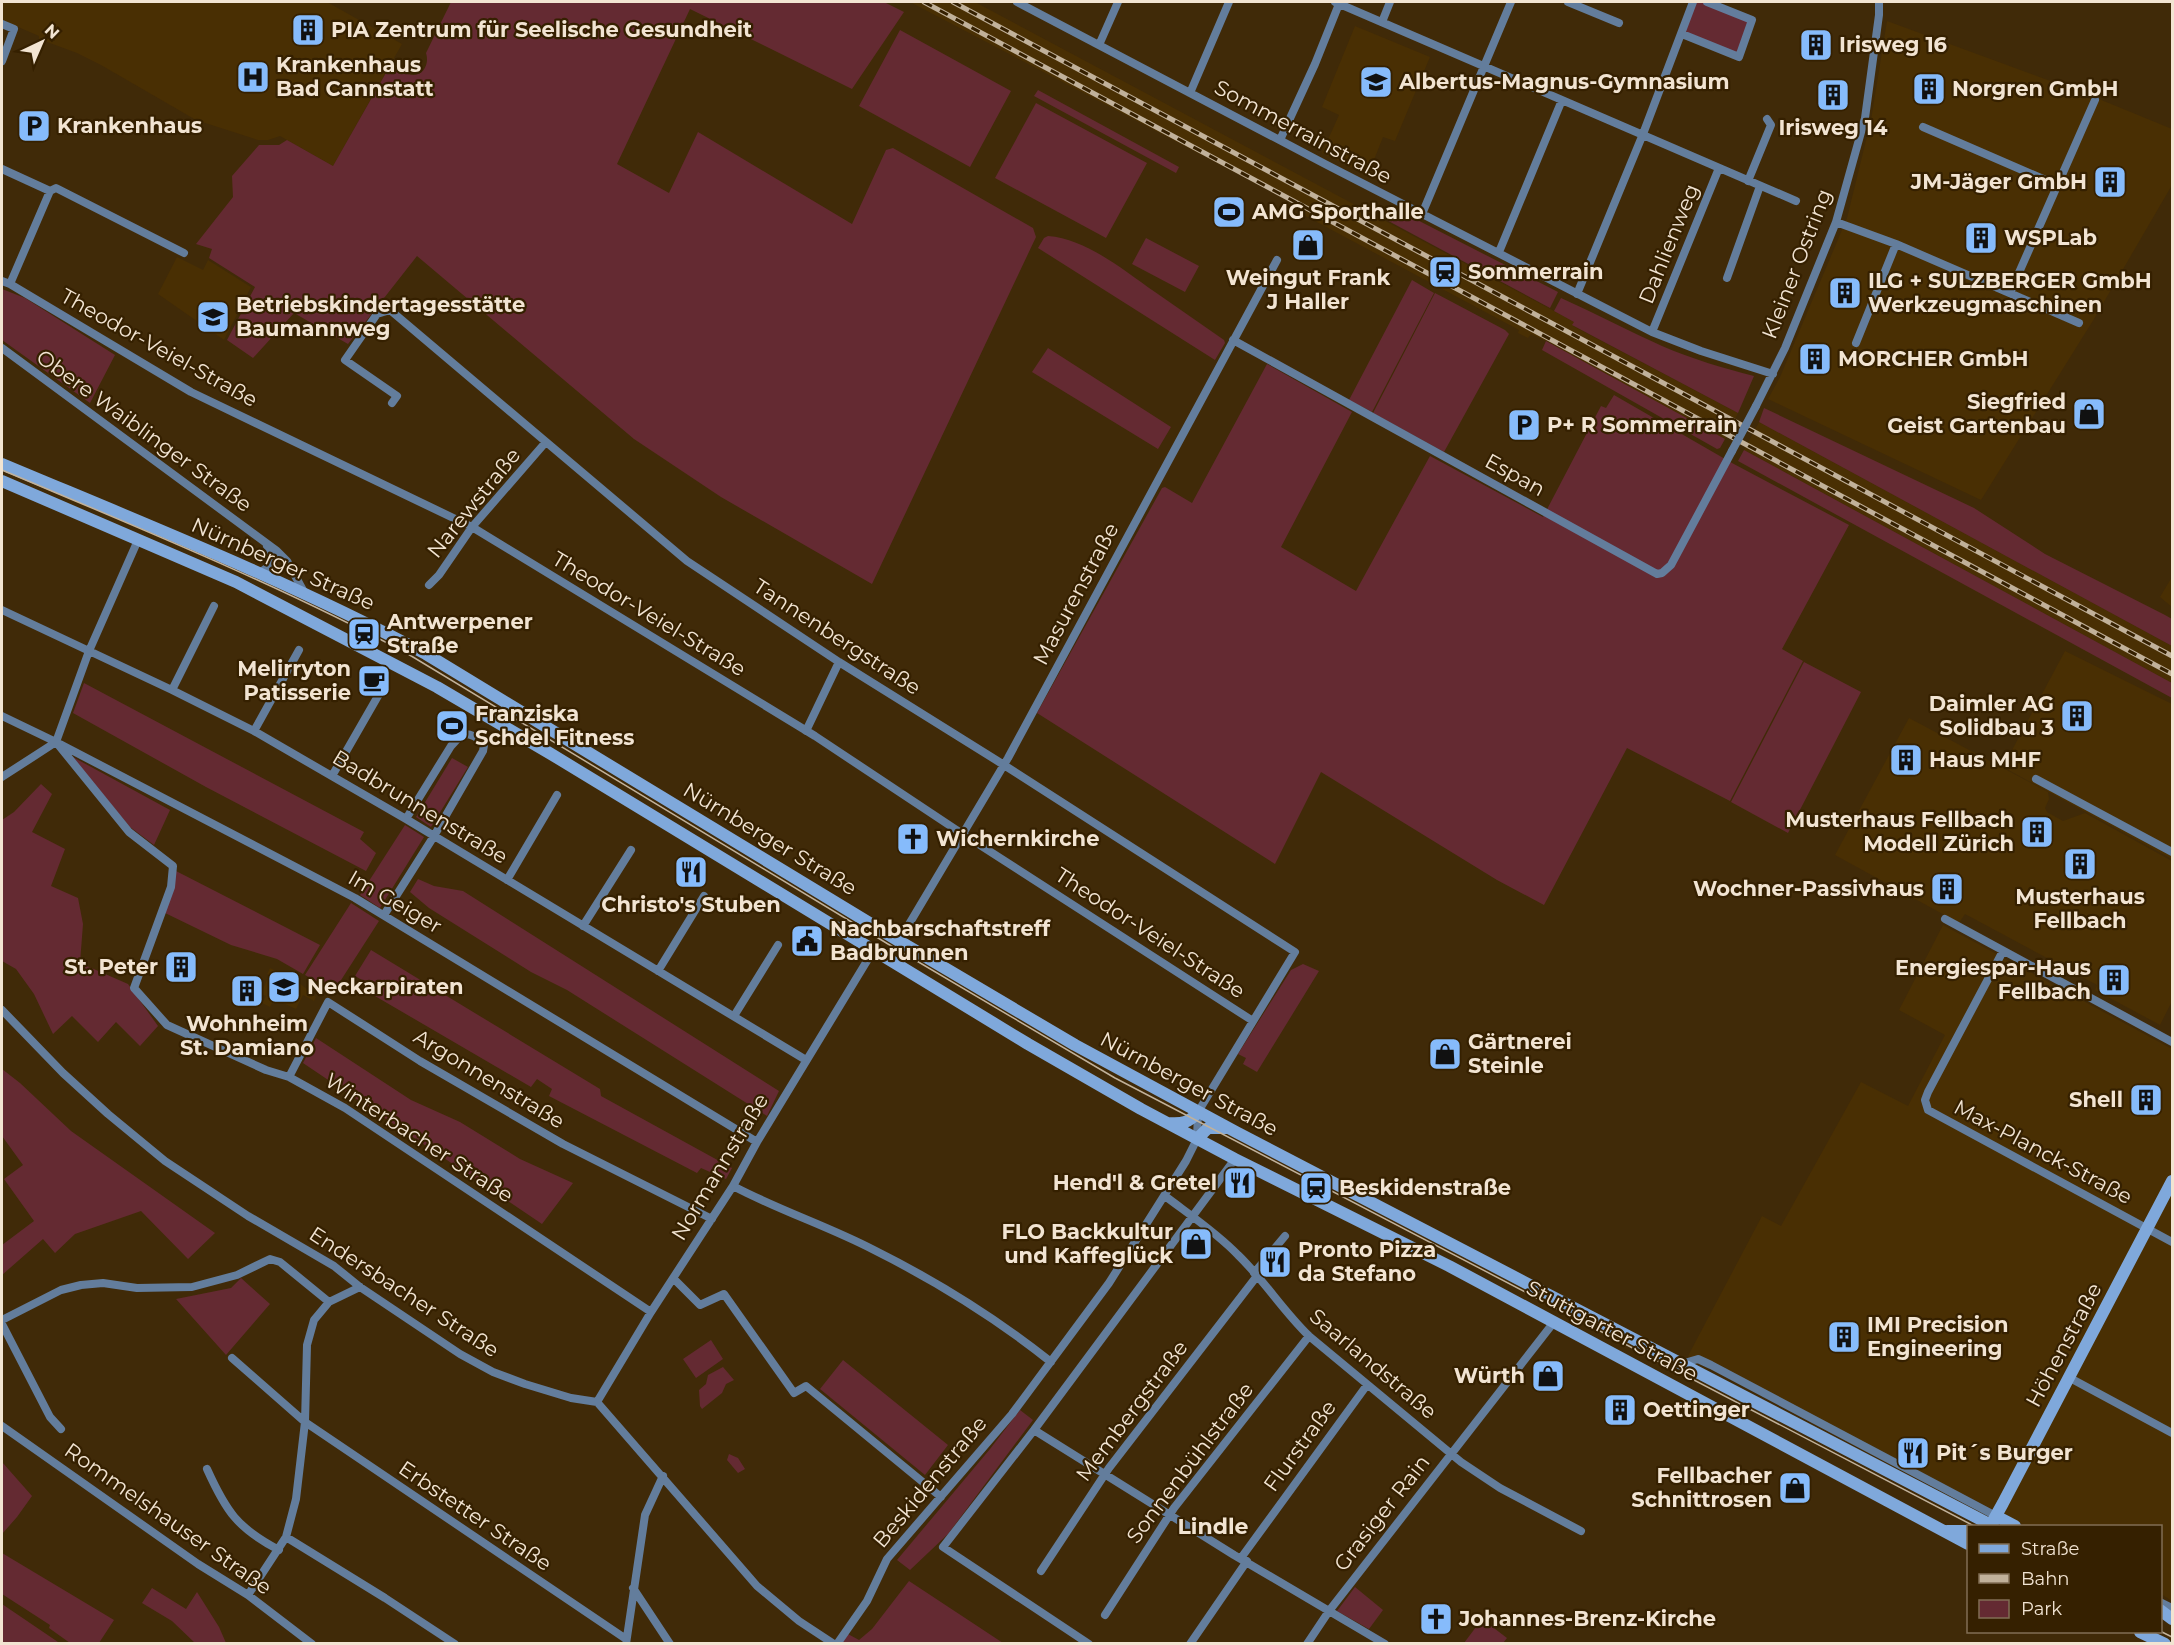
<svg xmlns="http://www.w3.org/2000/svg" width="2174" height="1645" viewBox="0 0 2174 1645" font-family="Montserrat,sans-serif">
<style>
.built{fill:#492f03}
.green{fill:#642a32}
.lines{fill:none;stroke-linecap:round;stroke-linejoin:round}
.minor{stroke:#637d9c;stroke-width:8}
.secondary{stroke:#7fa8db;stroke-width:12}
.tram{stroke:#c1b19a;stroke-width:1.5}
.rail-casing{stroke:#c1b19a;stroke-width:5}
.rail{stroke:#352000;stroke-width:3;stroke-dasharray:9;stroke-linecap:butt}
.minor-bridge{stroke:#637d9c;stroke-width:8}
.labels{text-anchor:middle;stroke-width:4.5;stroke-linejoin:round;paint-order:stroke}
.poi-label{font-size:21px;font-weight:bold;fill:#f2e4d2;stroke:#352000;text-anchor:start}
.street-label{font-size:21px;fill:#f2e4d2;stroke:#352000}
.neighbourhood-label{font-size:22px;font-weight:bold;fill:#f2e4d2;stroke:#352000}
</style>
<rect width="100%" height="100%" fill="#402a08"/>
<path class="built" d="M2,2H327L402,44L333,166L280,136L268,140H258L196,120L101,65L77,53L39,39V36L2,20Z
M910,2H975L1554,311L1574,322L1573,326L1738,413L1725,439L1546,341L1531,334L1528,338L1518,333L1519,330L1300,213L1303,208Z
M1887,21L2094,97L2172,129V185L2094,319L1981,500L1768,399L1780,377L1847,218L1871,120Z
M1355,26L1430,57L1395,141L1383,137L1368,175L1322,153L1339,115L1322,107Z
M177,257L203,270L208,260L251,287L224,340L158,294Z
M1759,422L2172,646V683L1744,450Z
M2172,577V607L2160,597Z
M2065,651L2172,704V859L2003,767Z
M1909,718L2048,792L2049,799L2045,808L2047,812L2054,816L2063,821L2085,813L2172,861V1001L2160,1025L2095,990L2097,985L1965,914L1959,923L1835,855Z
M1943,925L2172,1049V1601L2161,1594L2160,1526H2026L1688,1356L1762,1216L1781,1226L1861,1082L1908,1106L1945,1035L1899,1010Z
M270,968L297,981L316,997L314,1001L303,995L296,1009L274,999L270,1007L262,1003L266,996L261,994L269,975L267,974Z"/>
<path class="green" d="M451,2H884L904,12L852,89L690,9L617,164L669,193L698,132L852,224L886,150L893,148L1033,228L1036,237L872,584L721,497L634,439L417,256L348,344L294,313L253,358L227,340L255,287L209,258L212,249L196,244L233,197L232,176L259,145H279L287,140L333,166L391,64C396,68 402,72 408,74C422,79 430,65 426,53Z
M1693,2H1707L1752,20L1739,57L1683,34Z
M900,30L1011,91L970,167L859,106Z
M1038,90L1179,167L1176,173L1034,96Z
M1036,103L1147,163L1106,238L995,178Z
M1388,205L1558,292L1550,308L1381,217Z
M1048,236C1087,239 1123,270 1155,292C1178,308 1201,324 1224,340L1225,343L1215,360L1038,248L1044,238Z
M1146,238L1199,266L1185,292L1132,264Z
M1412,280L1434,293L1372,412L1349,400Z
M2,289L25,298L115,355L90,403L2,340Z
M1435,293L1505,330L1509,334L1444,452L1373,413Z
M1561,298C1595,313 1628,331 1662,346C1692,359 1723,368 1754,376L1738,413L1572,325L1574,322L1554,311Z
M1546,341L1725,439L1720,448L1717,449L1542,350Z
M1048,348L1171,427L1158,449L1032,372Z
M1267,364L1352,412L1281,547L1356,591L1430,456L1543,517L1601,406L1606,408L1614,395L1732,463L1849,525L1782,649L1803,661L1730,801L1627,748L1544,905L1497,880L1321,772L1275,864L1037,713L1162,488L1165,487L1192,503Z
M1764,408L1974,508L2045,554L2165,615L2172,619V646L1759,422Z
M1744,450L2172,683V698L1738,461Z
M1804,662L1861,692L1788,833L1731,802Z
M84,683L364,832L360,839L376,853L366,871L206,787L73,713Z
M71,756L170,810L154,845L130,827Z
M452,758L468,767L431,827L416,817Z
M41,784L52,794L32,832L65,849L51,886L78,898L83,924L80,963L128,984L158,1026L140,1046L116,1022L98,1042L72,1016L53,1034L34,994L16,969L2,961V820L14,812Z
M405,825L424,837L380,908L360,895Z
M176,871L320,945L303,974L277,959L231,945L163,912Z
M418,879L434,886L463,891L779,1091L767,1116L567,990L531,972L429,908L410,892Z
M351,903L379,921L334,991L305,975Z
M371,950L600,1089L601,1096L732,1168L726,1179L701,1168L697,1173L549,1096L552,1089L537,1079L531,1087L375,996L378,989L355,976Z
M1303,964L1319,971L1257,1072L1243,1064L1246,1058L1238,1054L1291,970Z
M316,1038L411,1100L460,1122L520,1159L573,1183L542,1224L303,1063Z
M2,1069L20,1083L71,1131L215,1233L188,1259L141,1211L75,1234L55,1253L43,1239L2,1275V1245L34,1221L4,1179L23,1165L2,1136Z
M241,1278L270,1304L226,1355L176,1299L231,1288Z
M711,1340L723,1359L696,1378L683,1359Z
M843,1360L948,1445L925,1475L820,1389Z
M723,1367L734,1380L726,1384L722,1393L702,1409L700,1406L699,1390L706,1384L708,1375Z
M1020,1410L1033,1420L948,1534L910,1570L897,1560L990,1449Z
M729,1454L738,1458L745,1469L738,1473L727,1460Z
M2,1462L32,1496L17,1517L2,1534Z
M2,1553L114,1620L99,1643H70L49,1628L50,1625L2,1594Z
M909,1581L1003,1643L841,1644L848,1634L859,1640L872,1629Z
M1355,1587L1383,1610L1369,1629L1337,1611Z
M152,1588L186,1609L197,1592L219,1627L226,1643H195L172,1621L142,1603Z
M2,1604L58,1642L61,1643H2Z
M1482,1619L1507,1638L1503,1643H1464Z"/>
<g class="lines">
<path class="minor" d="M1017,2L1325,164L1652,332L1701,351L1773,374
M1335,2L1796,201
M1568,2L1619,23
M1382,22L1390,2
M2,24L14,29L2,61
M1682,34L1739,57L1752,20L1707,2
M1099,45L1118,2
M1190,93L1229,2
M1923,127L2057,185
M1280,140L1315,64L1339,4
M2,169L50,191L56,188L184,253
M1748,181L1771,125L1767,119
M1422,214L1511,2
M1836,222L1896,244L2079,323
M1499,252L1562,100
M1727,278L1760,186
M2,281L10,284L191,392L472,527L815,736L955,829L1253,1021
M10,284L50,191
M2010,293L2095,100
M1577,294L1643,134L1693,2
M1652,332L1719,168
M1233,340L1657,574L1662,573L1671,565L1732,451
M1856,343L1896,244
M2,348L277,551L287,561L304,592
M392,403L397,396L345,360L377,314L390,310L687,561L839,662L1004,765L1295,952L1198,1112L1197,1139L1186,1161L1109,1283L1012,1414L887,1559L867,1601L837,1644
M1756,406L1785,348L1836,222L1865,118L1879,15V2
M259,573C272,566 276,558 267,546
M429,585L439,575L472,527L545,443
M2,610L172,690L254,731L406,819L806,1060
M172,690L214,606
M2,716L56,742L355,898L757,1142
M254,731L299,650
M806,731L839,662
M56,742L129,832L173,866L171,887L134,988L167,1025L266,1070L289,1077L345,1108L651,1312
M56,742L89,651L138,540
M332,776L382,689
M2,777L56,742
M2036,779L2172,852
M507,880L557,795
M384,915L434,836L483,751L484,745C478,738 472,733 462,734L451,746L406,819
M1945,919L2172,1042
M583,926L631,850
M899,941L1008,758L1277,260
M2003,951L1928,1092L1925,1100L1928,1110L2172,1242
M658,971L704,896
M2,1010L63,1073L108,1114L165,1161L248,1216L334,1266L360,1287L460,1354L493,1372L525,1384L571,1398L597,1402L757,1586L799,1621L834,1644
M734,1016L778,945
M289,1077L328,1002L420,1061L563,1144L712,1219
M733,1186C778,1210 828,1226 874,1250C936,1281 997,1319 1051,1362
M1165,1196C1190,1215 1217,1233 1238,1255C1264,1280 1283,1311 1309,1336L1461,1462L1500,1488L1581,1531
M1254,1273L1285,1236
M673,1278L700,1305L724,1294L794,1393L806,1386L941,1497
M2,1320L61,1290L81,1285L103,1283L137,1288L192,1287L237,1275L270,1259L280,1262L329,1302
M2,1324L50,1417L61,1429
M232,1358L305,1422L626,1639
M1681,1364L1698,1359L1711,1365L1996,1516
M2070,1378L2172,1433
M597,1402L651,1312L733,1186L757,1142L873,951
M2,1426L198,1564L248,1595L312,1644
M1034,1430L1234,1555L1385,1644
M207,1469C226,1511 237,1528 279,1550
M286,1537L385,1598L455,1644
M1241,1558L1367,1385
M1041,1571L1109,1468L1257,1276
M633,1588L670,1644
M248,1595L286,1537L296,1499L305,1422L307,1345L314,1320L329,1302L360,1287
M2160,1602L2172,1608
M1105,1615L1174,1508L1309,1336
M626,1644L645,1515L663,1476
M1089,1644L943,1547L1034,1430L1235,1159
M1190,1644L1247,1561
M1307,1644L1329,1611L1554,1322"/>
<path class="secondary" d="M2,464C145,524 289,581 426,654L899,941L1075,1045L1236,1132L1993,1526
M2,481L236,582L437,687L551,754L1028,1044L1141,1109L1235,1159L1449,1266L1968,1544
M1168,1123C1182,1124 1189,1123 1198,1112
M1197,1139L1208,1128H1227
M1996,1516L2015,1526
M1987,1526L1993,1521L2003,1503L2172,1181
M1947,1531H1968
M2160,1610L2172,1619
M2140,1632L2165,1644"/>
<path class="tram" d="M2,470C139,528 277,584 408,654L888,944L1115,1078L1974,1526
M2160,1631L2172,1637"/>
<g class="rail-casing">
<path id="rail" d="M924,2L2172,674
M953,2L2172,656"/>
</g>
<use href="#rail" class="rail"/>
<path class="minor-bridge" d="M1732,451L1756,406"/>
</g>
<defs>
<g id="building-square" transform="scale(1.725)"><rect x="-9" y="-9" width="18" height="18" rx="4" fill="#86bbfb" stroke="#352000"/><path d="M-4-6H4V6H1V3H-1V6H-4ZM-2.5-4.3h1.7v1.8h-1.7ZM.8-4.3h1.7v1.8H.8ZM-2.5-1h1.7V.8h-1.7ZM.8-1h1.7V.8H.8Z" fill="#111"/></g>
<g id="hospital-square" transform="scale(1.725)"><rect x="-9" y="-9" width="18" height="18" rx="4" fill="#86bbfb" stroke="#352000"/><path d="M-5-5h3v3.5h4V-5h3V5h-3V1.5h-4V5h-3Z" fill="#111"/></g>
<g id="school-square" transform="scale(1.725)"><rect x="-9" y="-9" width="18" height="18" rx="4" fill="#86bbfb" stroke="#352000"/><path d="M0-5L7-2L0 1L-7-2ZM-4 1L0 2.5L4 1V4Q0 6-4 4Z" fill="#111"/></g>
<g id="parking-square" transform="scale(1.725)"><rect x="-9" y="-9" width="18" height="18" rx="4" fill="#86bbfb" stroke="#352000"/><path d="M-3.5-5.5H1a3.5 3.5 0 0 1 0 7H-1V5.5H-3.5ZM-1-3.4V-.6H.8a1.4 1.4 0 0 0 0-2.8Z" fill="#111"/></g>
<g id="stadium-square" transform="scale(1.725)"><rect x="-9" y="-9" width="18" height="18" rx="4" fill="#86bbfb" stroke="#352000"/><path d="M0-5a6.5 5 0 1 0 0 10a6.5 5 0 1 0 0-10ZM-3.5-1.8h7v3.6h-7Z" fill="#111"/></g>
<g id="shop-square" transform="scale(1.725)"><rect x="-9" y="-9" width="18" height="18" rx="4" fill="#86bbfb" stroke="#352000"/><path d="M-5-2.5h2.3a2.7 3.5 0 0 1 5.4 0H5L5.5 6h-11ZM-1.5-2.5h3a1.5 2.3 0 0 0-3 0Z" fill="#111"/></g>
<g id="station-square" transform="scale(1.725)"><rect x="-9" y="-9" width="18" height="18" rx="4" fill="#86bbfb" stroke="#352000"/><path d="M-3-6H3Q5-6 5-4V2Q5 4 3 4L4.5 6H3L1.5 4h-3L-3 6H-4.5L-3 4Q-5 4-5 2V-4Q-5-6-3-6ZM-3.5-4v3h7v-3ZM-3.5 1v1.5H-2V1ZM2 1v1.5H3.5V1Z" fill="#111"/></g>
<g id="cafe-square" transform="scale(1.725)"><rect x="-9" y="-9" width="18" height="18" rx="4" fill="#86bbfb" stroke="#352000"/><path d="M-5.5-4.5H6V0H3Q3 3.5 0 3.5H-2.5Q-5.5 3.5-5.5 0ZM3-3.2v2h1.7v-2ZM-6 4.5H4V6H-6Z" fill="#111"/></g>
<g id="church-square" transform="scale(1.725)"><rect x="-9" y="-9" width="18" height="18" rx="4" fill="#86bbfb" stroke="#352000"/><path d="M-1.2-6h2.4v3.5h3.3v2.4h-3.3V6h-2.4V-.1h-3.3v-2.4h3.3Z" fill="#111"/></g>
<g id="restaurant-square" transform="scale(1.725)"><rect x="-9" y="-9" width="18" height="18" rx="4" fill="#86bbfb" stroke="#352000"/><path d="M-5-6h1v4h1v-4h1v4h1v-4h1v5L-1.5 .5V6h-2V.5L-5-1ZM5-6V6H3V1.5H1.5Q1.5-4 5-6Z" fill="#111"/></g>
<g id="civic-square" transform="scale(1.725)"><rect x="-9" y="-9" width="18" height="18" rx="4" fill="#86bbfb" stroke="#352000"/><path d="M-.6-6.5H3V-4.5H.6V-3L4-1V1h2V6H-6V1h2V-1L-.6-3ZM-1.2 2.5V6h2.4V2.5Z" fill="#111"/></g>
</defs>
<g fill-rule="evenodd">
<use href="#building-square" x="308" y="30"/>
<use href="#building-square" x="1816" y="45"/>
<use href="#hospital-square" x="253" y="77"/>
<use href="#school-square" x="1376" y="82"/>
<use href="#building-square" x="1929" y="89"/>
<use href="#building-square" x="1833" y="95"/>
<use href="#parking-square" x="34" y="126"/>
<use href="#building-square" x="2110" y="182"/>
<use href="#stadium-square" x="1229" y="212"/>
<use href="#building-square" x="1981" y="238"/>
<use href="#shop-square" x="1308" y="245"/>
<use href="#station-square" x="1445" y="272"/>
<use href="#building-square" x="1845" y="293"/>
<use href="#school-square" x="213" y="317"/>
<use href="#building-square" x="1815" y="359"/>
<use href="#shop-square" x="2089" y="414"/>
<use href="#parking-square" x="1524" y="425"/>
<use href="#station-square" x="364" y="634"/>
<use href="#cafe-square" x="374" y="681"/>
<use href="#building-square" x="2077" y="716"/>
<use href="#stadium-square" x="452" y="726"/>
<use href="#building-square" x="1906" y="760"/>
<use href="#building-square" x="2037" y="832"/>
<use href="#church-square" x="913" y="839"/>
<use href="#building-square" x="2080" y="864"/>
<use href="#restaurant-square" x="691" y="872"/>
<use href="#building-square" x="1947" y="889"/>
<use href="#civic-square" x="807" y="941"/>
<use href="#building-square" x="181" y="967"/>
<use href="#building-square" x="2114" y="980"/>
<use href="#school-square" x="284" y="987"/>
<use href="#building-square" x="247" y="991"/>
<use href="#shop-square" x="1445" y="1054"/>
<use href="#building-square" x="2146" y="1100"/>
<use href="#restaurant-square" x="1240" y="1183"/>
<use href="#station-square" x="1316" y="1188"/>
<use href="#shop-square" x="1196" y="1244"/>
<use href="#restaurant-square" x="1275" y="1262"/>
<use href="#building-square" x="1844" y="1337"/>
<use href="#shop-square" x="1548" y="1376"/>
<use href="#building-square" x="1620" y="1410"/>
<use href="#restaurant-square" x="1913" y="1453"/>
<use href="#shop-square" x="1795" y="1488"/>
<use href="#church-square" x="1436" y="1619"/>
</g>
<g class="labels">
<g class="poi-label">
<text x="331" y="37">PIA Zentrum für Seelische Gesundheit</text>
<text x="1839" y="52">Irisweg 16</text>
<text x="276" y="72">Krankenhaus<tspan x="276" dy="24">Bad Cannstatt</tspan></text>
<text x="1399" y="89">Albertus-Magnus-Gymnasium</text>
<text x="1952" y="96">Norgren GmbH</text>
<text x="57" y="133">Krankenhaus</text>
<text x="1833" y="135" text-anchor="middle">Irisweg 14</text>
<text x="2087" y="189" text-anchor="end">JM-Jäger GmbH</text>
<text x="1252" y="219">AMG Sporthalle</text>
<text x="2004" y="245">WSPLab</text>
<text x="1468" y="279">Sommerrain</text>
<text x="1308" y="285" text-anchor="middle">Weingut Frank<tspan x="1308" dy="24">J Haller</tspan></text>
<text x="1868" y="288">ILG + SULZBERGER GmbH<tspan x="1868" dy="24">Werkzeugmaschinen</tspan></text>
<text x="236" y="312">Betriebskindertagesstätte<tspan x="236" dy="24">Baumannweg</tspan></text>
<text x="1838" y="366">MORCHER GmbH</text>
<text x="2066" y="409" text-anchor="end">Siegfried<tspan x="2066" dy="24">Geist Gartenbau</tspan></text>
<text x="1547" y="432">P+ R Sommerrain</text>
<text x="387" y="629">Antwerpener<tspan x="387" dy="24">Straße</tspan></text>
<text x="351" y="676" text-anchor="end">Melirryton<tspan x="351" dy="24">Patisserie</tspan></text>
<text x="2054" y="711" text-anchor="end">Daimler AG<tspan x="2054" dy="24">Solidbau 3</tspan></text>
<text x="475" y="721">Franziska<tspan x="475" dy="24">Schdel Fitness</tspan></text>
<text x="1929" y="767">Haus MHF</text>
<text x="2014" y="827" text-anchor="end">Musterhaus Fellbach<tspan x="2014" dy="24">Modell Zürich</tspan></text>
<text x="936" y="846">Wichernkirche</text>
<text x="1924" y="896" text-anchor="end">Wochner-Passivhaus</text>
<text x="2080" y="904" text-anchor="middle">Musterhaus<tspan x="2080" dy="24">Fellbach</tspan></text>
<text x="691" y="912" text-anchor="middle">Christo's Stuben</text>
<text x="830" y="936">Nachbarschaftstreff<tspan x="830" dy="24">Badbrunnen</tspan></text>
<text x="158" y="974" text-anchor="end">St. Peter</text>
<text x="2091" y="975" text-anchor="end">Energiespar-Haus<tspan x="2091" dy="24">Fellbach</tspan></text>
<text x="307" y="994">Neckarpiraten</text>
<text x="247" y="1031" text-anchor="middle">Wohnheim<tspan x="247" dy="24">St. Damiano</tspan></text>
<text x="1468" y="1049">Gärtnerei<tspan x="1468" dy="24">Steinle</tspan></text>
<text x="2123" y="1107" text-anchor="end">Shell</text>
<text x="1217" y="1190" text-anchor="end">Hend'l &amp; Gretel</text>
<text x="1339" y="1195">Beskidenstraße</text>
<text x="1173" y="1239" text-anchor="end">FLO Backkultur<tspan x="1173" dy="24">und Kaffeglück</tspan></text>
<text x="1298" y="1257">Pronto Pizza<tspan x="1298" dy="24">da Stefano</tspan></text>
<text x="1867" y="1332">IMI Precision<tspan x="1867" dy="24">Engineering</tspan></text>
<text x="1525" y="1383" text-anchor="end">Würth</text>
<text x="1643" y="1417">Oettinger</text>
<text x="1936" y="1460">Pit´s Burger</text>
<text x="1772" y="1483" text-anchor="end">Fellbacher<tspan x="1772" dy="24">Schnittrosen</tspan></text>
<text x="1459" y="1626">Johannes-Brenz-Kirche</text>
</g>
<g class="street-label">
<text transform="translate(1303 132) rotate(28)" y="7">Sommerrainstraße</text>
<text transform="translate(1669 244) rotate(-68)" y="7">Dahlienweg</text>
<text transform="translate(1797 264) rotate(-69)" y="7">Kleiner Ostring</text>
<text transform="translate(159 348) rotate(29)" y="7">Theodor-Veiel-Straße</text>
<text transform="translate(144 431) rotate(36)" y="7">Obere Waiblinger Straße</text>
<text transform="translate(1515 475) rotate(29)" y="7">Espan</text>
<text transform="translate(474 503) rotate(-51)" y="7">Narewstraße</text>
<text transform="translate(283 564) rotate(24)" y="7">Nürnberger Straße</text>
<text transform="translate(1076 594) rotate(-62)" y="7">Masurenstraße</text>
<text transform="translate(649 614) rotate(31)" y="7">Theodor-Veiel-Straße</text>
<text transform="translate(837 637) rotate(33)" y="7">Tannenbergstraße</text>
<text transform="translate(420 807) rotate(31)" y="7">Badbrunnenstraße</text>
<text transform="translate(770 839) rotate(31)" y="7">Nürnberger Straße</text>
<text transform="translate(395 902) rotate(30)" y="7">Im Geiger</text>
<text transform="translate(1150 933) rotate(33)" y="7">Theodor-Veiel-Straße</text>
<text transform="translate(489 1079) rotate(31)" y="7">Argonnenstraße</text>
<text transform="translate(1189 1084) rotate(28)" y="7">Nürnberger Straße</text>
<text transform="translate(419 1138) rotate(33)" y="7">Winterbacher Straße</text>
<text transform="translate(2043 1152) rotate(28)" y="7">Max-Planck-Straße</text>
<text transform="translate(720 1167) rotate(-59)" y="7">Normannstraße</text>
<text transform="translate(404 1292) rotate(33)" y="7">Endersbacher Straße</text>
<text transform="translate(1612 1331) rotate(28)" y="7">Stuttgarter Straße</text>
<text transform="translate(2064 1345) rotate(-62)" y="7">Höhenstraße</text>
<text transform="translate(1373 1364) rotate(40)" y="7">Saarlandstraße</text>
<text transform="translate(1132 1411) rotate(-53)" y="7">Membergstraße</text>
<text transform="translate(1300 1446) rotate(-54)" y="7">Flurstraße</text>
<text transform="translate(1190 1463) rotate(-53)" y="7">Sonnenbühlstraße</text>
<text transform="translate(930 1482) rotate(-50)" y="7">Beskidenstraße</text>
<text transform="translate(1382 1513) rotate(-52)" y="7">Grasiger Rain</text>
<text transform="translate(475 1516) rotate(34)" y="7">Erbstetter Straße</text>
<text transform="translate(168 1519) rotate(35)" y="7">Rommelshauser Straße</text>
</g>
<g class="neighbourhood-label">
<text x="1213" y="1534">Lindle</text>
</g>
</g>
<rect width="2174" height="1645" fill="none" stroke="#f2e4d2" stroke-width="6"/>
<rect x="1967" y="1525" width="195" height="108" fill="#352000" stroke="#816e54" stroke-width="1.5"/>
<rect x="1979" y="1544" width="30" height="9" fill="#7fa8db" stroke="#816e54" stroke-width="1.5"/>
<text x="2021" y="1555" font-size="18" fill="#f2e4d2">Straße</text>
<rect x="1979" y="1574" width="30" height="9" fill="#c1b19a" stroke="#816e54" stroke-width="1.5"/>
<text x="2021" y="1585" font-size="18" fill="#f2e4d2">Bahn</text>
<rect x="1979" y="1600" width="30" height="18" fill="#642a32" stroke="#816e54" stroke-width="1.5"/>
<text x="2021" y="1615" font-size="18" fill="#f2e4d2">Park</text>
<g transform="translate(42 42) rotate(44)" stroke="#352000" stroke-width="4.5" paint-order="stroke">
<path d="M0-4.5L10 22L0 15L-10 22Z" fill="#f2e4d2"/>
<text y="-9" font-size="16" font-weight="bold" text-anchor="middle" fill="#f2e4d2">N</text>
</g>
</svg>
